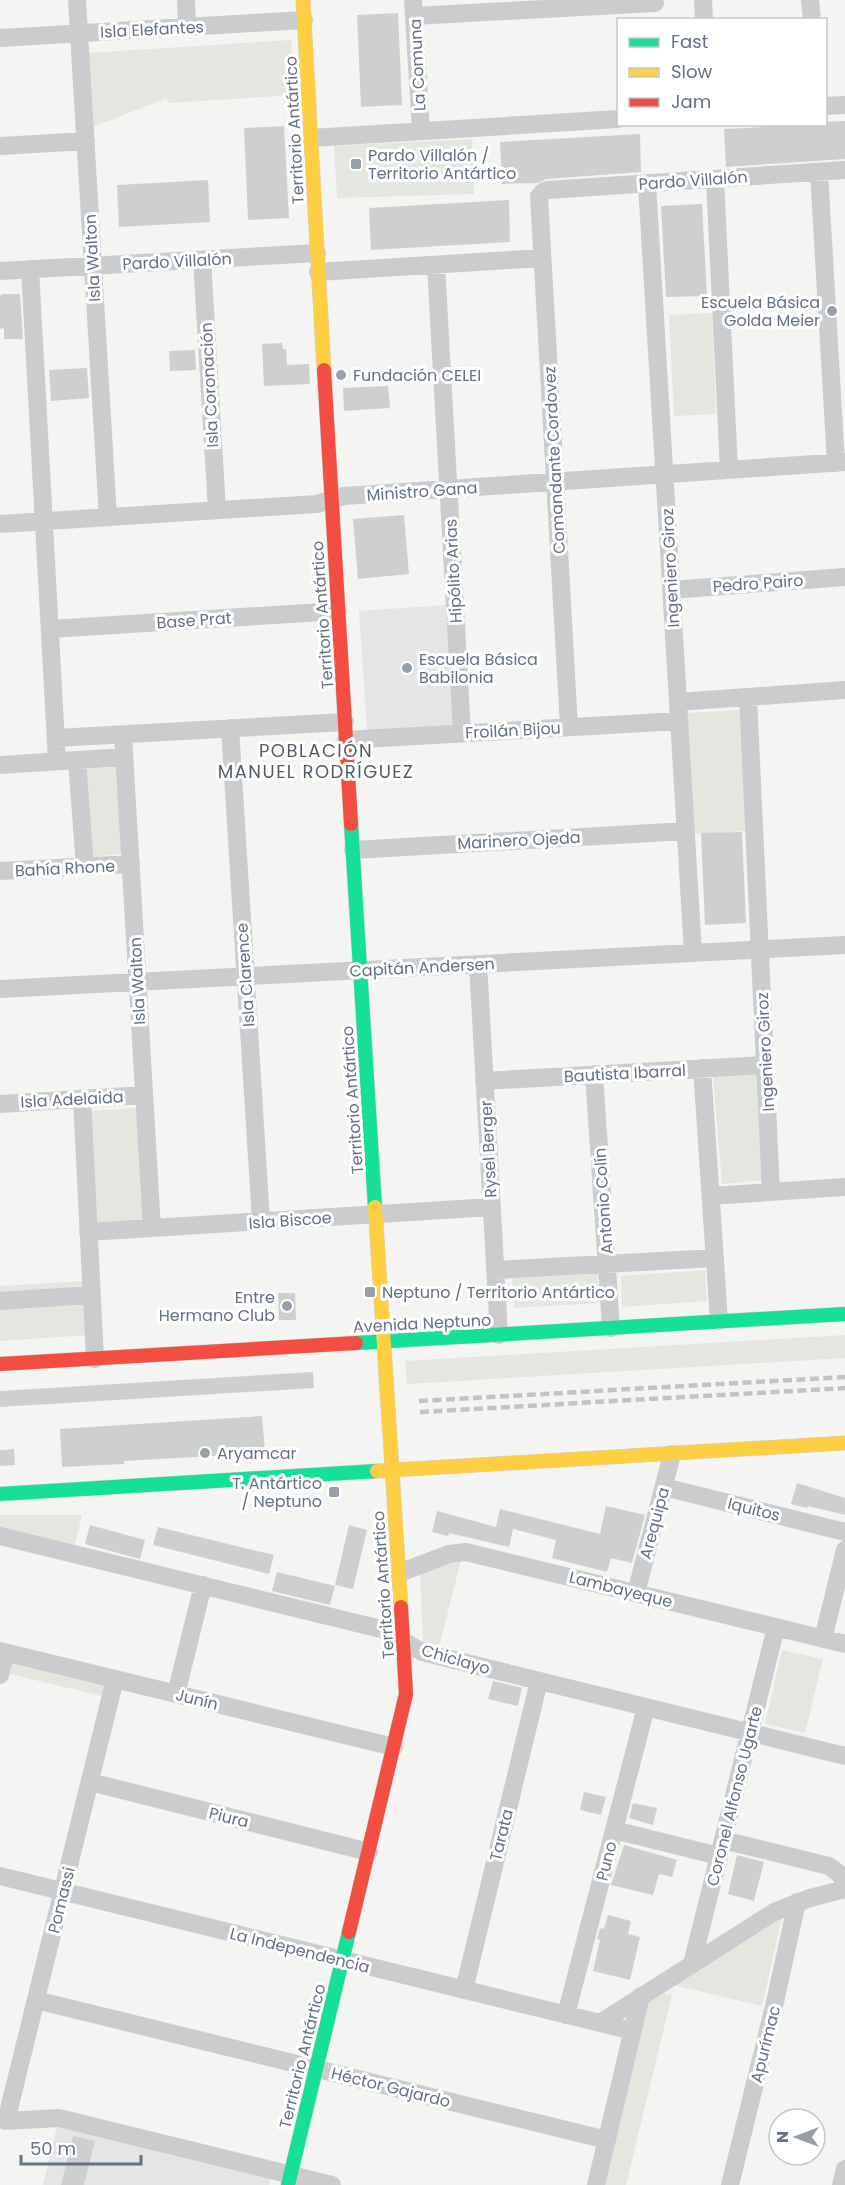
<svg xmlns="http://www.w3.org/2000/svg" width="845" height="2185" viewBox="0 0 845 2185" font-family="Poppins,sans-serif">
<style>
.built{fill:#e4e5e4}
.green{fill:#e3e7e0}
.building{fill:#cecfcf}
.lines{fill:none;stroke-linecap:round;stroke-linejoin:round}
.fast-casing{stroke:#d0d2d2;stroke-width:15}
.slow-casing{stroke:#d0d2d2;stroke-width:15}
.jam-casing{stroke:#d0d2d2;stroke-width:15}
.street{stroke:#cbcccd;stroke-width:18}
.fast{stroke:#16e098;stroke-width:14}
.slow{stroke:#ffcf43;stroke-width:14}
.jam{stroke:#f24e42;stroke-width:14}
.rail{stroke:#c2c3c3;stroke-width:4.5;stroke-dasharray:9 4.5;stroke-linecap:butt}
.poi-dot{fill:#96a0a9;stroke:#fff;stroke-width:2}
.labels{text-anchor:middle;stroke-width:6;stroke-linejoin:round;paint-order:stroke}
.street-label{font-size:16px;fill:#647282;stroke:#fff}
.poi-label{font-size:16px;fill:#647282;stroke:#fff;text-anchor:start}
.neighbourhood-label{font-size:18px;letter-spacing:1.5px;fill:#525c67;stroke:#fff}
</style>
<rect width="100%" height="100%" fill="#f4f4f2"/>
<path class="built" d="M447,605L455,725L367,731L359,611Z
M57,2126L271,2177L269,2185H43Z"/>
<path class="green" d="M291,40L294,95L168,103L167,98L93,127L88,53Z
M472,139L474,194L337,198L334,146Z
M712,313L716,414L674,416L669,315Z
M743,710L747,831L693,834L686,713Z
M118,767L124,854L92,857L86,769Z
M757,1073L765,1180L722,1184L713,1076Z
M136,1108L144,1224L95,1225L89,1111Z
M705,1270L707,1301L622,1307L621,1276Z
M597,1271L599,1303L514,1308L512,1277Z
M86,1281L89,1335L0,1341V1286Z
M845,1335V1358L407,1384L405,1361Z
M0,1515H82L74,1548L0,1529Z
M456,1560H461L439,1647L423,1643L420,1573Z
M782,1650L823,1659L805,1733L765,1724Z
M14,1659L105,1681L102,1696L10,1674Z
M782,1917L762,2006L673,1985Z
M663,1993L672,1995L626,2185H599L644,2005Z"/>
<path class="building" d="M398,13L402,105L361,107L357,15Z
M845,121V159L726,167L724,129L825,124V122Z
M284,126L289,218L248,220L244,128Z
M640,134L641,172L547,179L537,183L502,184L500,142Z
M208,180L210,222L119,227L117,185Z
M509,200L510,242L371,250L369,208Z
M702,204L707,296L666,297L661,206Z
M2,294H20L23,339H4V328L0,329V296Z
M282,343L283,349H286L287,365L309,364L310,384L264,386L262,344Z
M195,350L196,370L170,371L169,351Z
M87,368L89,398L51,401L49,370Z
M388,386L390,408L344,411L343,388Z
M404,515L409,574L358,579L353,519Z
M742,832L746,923L705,925L701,833Z
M278,1293H295L296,1320H279Z
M313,1372L314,1388L0,1407V1391Z
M262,1416L265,1453L124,1461V1464L62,1467L60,1429Z
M14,1449L15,1465L0,1466V1450Z
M797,1483L845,1498V1515L808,1506L807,1508L791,1504Z
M606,1506L645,1515L632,1563L611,1558L607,1572L552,1558L556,1540L513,1529L509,1547L449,1533L448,1536L432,1532L437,1511L496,1527L500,1509L600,1534Z
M90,1525L145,1540L140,1559L85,1544Z
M349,1525L367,1530L353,1589L335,1585Z
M158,1527L274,1555L269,1574L153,1545Z
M277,1572L335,1586L330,1605L272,1591Z
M493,1681L522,1688L518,1706L488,1699Z
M584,1792L606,1797L601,1815L580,1810Z
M633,1803L657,1808L653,1825L629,1818Z
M624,1845L677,1860L672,1877L659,1874L653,1895L611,1885Z
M737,1855L764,1862L754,1901L728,1894Z
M608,1915L631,1921L628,1934L640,1937L630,1980L593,1971L600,1940L597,1939L600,1928L604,1929Z
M73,2136L95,2141L84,2185H61Z"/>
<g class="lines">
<g class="fast-casing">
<path id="fast" d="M351,824L375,1207
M356,1343L845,1314
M0,1494L377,1471
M288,2185L349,1932"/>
</g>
<g class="slow-casing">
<path id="slow" d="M303,0L324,370
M375,1207L401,1607
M377,1471L845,1443"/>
</g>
<g class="jam-casing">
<path id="jam" d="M324,370L351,824
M0,1364L356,1343
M349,1932L406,1694L401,1607"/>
</g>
<path class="street" d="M77,0L108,517
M186,0L187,27
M413,0L421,131
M703,0L704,20
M810,0L812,20
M414,16L655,3
M0,38L304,20
M826,106L845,105
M311,138L618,119
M0,146L86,141
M819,172L836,463
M715,179L729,470
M647,184L693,953
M202,260L217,510
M436,265L462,733
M30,269L57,761
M0,271L317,253
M318,272L542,258
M0,524L317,504L344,496L845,462
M671,590L845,577
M50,629L338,611
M748,697L771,1192
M678,702L845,690
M569,727L539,196L544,191L548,190L845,170
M230,728L261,1221
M123,735L152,1228
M56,738L345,722
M346,740L679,721
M77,760L85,867
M0,765L124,757
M353,850L686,831
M0,871L131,864
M478,964L499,1335
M0,989L845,945
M702,1068L719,1321
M594,1074L611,1328
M484,1081L765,1065
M82,1099L95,1359
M0,1104L144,1095
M711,1196L845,1187
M88,1232L492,1207
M495,1270L715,1258
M0,1301L91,1295
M664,1487L845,1532
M0,1536L385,1630L422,1652L845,1756
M399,1573L449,1554L466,1552L845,1644
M636,1593L672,1454
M823,1639L845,1550
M0,1651L394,1747
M0,1675L6,1653
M176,1694L203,1585
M90,1782L369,1852
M614,1830L719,1856
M723,1840L829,1866L841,1875L845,1888
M0,1876L633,2031
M692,1964L776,1627
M464,1990L539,1681
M36,2000L607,2140
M566,2015L646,1707
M600,2023L774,1912L810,1898L845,1889
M0,2119L6,2121L59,2118L332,2185
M6,2121L115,1679
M596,2185L641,1996
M730,2185L775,2002L797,1902
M841,2185L845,2169"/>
<use href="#fast" class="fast"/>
<use href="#slow" class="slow"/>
<use href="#jam" class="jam"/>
<path class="rail" d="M419,1401L845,1377
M420,1412L845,1388"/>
</g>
<g class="poi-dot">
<rect x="350" y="158" width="12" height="12" rx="3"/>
<circle cx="832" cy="311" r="6"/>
<circle cx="341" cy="375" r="6"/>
<circle cx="407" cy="668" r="6"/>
<rect x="364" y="1286" width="12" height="12" rx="3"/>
<circle cx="287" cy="1306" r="6"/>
<circle cx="205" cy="1453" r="6"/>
<rect x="328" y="1486" width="12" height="12" rx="3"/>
</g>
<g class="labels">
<g class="street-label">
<text transform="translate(152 29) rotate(-3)" y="6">Isla Elefantes</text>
<text transform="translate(417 65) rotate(-93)" y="6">La Comuna</text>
<text transform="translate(294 130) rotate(-93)" y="6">Territorio Antártico</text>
<text transform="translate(693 180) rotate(-4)" y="6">Pardo Villalón</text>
<text transform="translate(92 258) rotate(-93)" y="6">Isla Walton</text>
<text transform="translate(177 261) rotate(-3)" y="6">Pardo Villalón</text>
<text transform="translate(209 385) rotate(-93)" y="6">Isla Coronación</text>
<text transform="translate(554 460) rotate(-93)" y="6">Comandante Cordovez</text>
<text transform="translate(422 491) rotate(-4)" y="6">Ministro Gana</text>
<text transform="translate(670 568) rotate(-93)" y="6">Ingeniero Giroz</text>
<text transform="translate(453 571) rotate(-93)" y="6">Hipólito Arias</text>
<text transform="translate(758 583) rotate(-4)" y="6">Pedro Pairo</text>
<text transform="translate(322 615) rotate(-94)" y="6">Territorio Antártico</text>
<text transform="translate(194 620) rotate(-4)" y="6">Base Prat</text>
<text transform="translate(513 730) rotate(-3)" y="6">Froilán Bijou</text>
<text transform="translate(519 840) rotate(-3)" y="6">Marinero Ojeda</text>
<text transform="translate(65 868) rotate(-3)" y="6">Bahía Rhone</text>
<text transform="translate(422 967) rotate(-3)" y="6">Capitán Andersen</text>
<text transform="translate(245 975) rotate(-94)" y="6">Isla Clarence</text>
<text transform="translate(137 981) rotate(-93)" y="6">Isla Walton</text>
<text transform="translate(765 1052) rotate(-93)" y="6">Ingeniero Giroz</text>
<text transform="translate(625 1073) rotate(-3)" y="6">Bautista Ibarral</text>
<text transform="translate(72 1099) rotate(-3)" y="6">Isla Adelaida</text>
<text transform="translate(352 1100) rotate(-94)" y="6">Territorio Antártico</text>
<text transform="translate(488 1149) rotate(-93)" y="6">Rysel Berger</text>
<text transform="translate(603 1201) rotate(-94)" y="6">Antonio Colín</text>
<text transform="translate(290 1220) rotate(-4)" y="6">Isla Biscoe</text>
<text transform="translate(422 1323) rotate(-3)" y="6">Avenida Neptuno</text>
<text transform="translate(754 1509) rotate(14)" y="6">Iquitos</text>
<text transform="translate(654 1523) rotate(-75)" y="6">Arequipa</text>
<text transform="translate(383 1585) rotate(-94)" y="6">Territorio Antártico</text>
<text transform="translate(621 1589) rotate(14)" y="6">Lambayeque</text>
<text transform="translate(456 1659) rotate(16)" y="6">Chiclayo</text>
<text transform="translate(197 1699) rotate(14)" y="6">Junín</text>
<text transform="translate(734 1796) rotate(-76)" y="6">Coronel Alfonso Ugarte</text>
<text transform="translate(229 1817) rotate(14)" y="6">Piura</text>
<text transform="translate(501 1835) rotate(-76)" y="6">Tarata</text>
<text transform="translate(606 1861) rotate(-76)" y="6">Puno</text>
<text transform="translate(61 1900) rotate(-76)" y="6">Pomassi</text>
<text transform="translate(300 1950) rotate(14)" y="6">La Independencia</text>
<text transform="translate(765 2044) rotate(-76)" y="6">Apurímac</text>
<text transform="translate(302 2056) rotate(-76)" y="6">Territorio Antártico</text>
<text transform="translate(391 2087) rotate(14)" y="6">Héctor Gajardo</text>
</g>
<g class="poi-label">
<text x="368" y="161">Pardo Villalón /<tspan x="368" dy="18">Territorio Antártico</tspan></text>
<text x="820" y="308" text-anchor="end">Escuela Básica<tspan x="820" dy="18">Golda Meier</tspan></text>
<text x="353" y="381">Fundación CELEI</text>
<text x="419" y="665">Escuela Básica<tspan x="419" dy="18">Babilonia</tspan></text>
<text x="382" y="1298">Neptuno / Territorio Antártico</text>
<text x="275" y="1303" text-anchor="end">Entre<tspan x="275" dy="18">Hermano Club</tspan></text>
<text x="217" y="1459">Aryamcar</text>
<text x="322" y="1489" text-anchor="end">T. Antártico<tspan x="322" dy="18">/ Neptuno</tspan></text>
</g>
<g class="neighbourhood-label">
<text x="316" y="757">POBLACIÓN<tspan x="316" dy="21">MANUEL RODRÍGUEZ</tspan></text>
</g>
</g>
<rect x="617" y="18" width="210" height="108" fill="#ffffff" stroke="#c1c7cd" stroke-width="1.5"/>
<rect x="629" y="38" width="30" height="9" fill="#16e098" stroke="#c1c7cd" stroke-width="1.5"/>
<text x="671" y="48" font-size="18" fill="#647282">Fast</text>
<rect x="629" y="68" width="30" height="9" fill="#ffcf43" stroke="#c1c7cd" stroke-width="1.5"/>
<text x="671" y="78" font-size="18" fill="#647282">Slow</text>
<rect x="629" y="98" width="30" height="9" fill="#f24e42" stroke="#c1c7cd" stroke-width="1.5"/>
<text x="671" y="108" font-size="18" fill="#647282">Jam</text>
<g transform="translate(797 2137) rotate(270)"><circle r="28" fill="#ffffff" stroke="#c1c7cd" stroke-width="1.5"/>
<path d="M0-4.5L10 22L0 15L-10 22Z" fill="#96a0a9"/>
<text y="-9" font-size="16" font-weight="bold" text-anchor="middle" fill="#647282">N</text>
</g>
<path d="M21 2155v9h120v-9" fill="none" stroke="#647282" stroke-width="3"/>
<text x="30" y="2155" font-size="18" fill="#647282" stroke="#ffffff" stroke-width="4.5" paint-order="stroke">50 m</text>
</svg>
